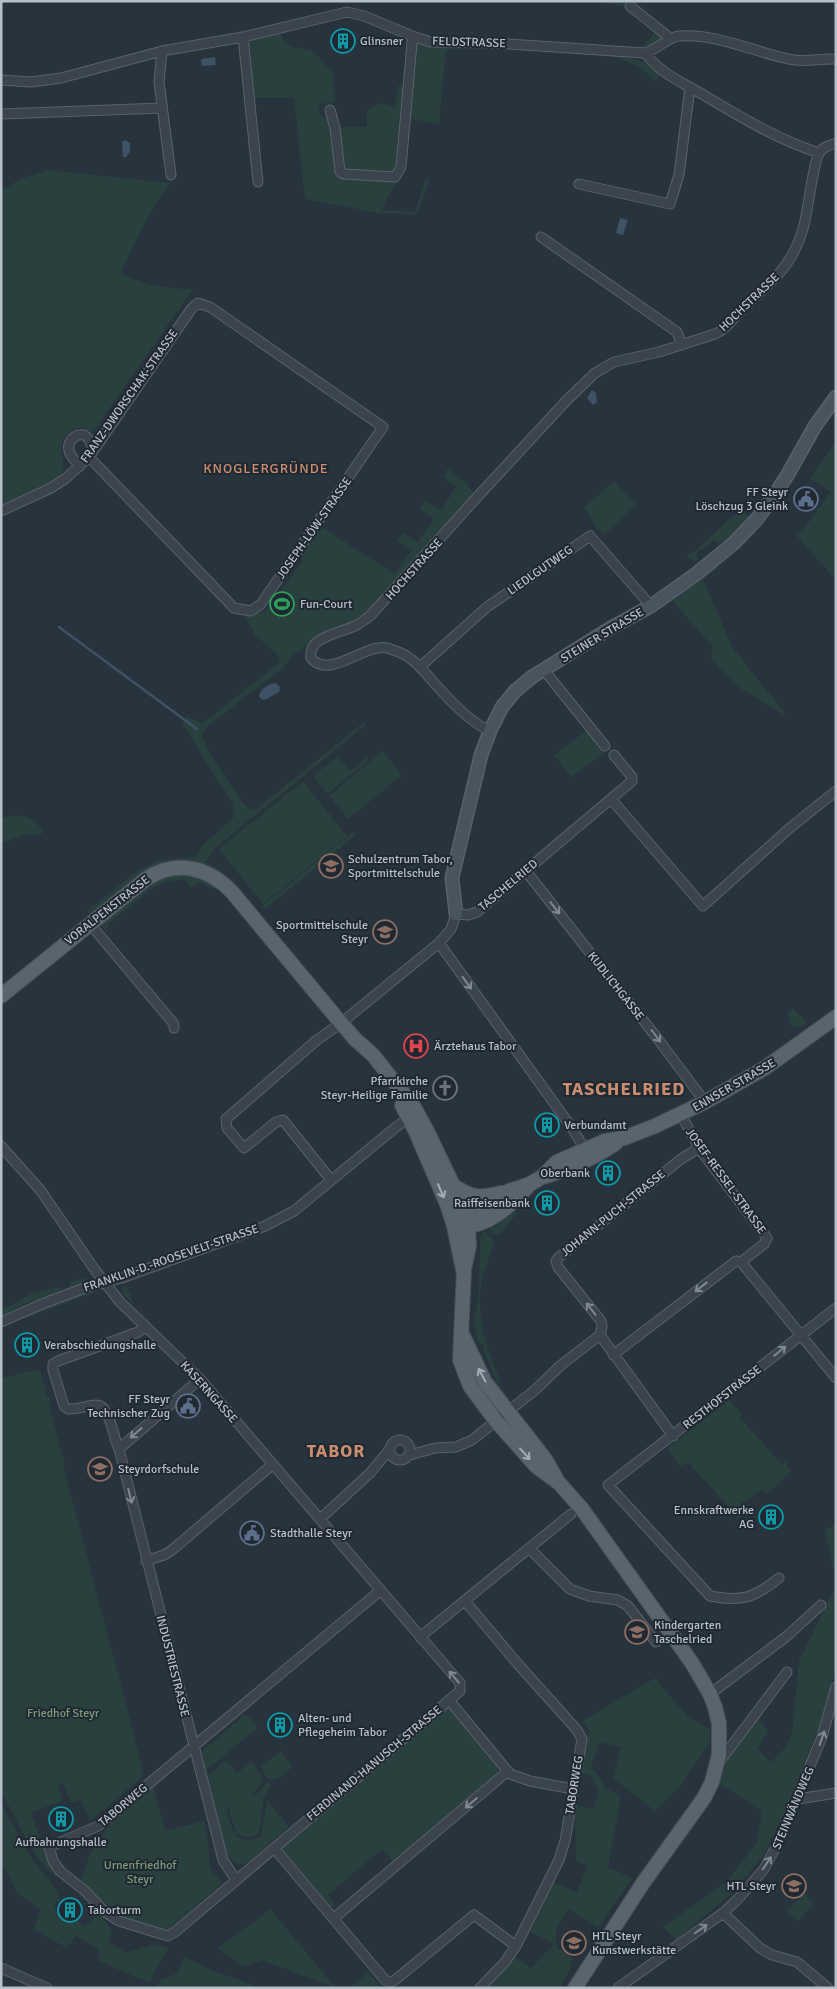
<svg xmlns="http://www.w3.org/2000/svg" width="837" height="1989" viewBox="0 0 837 1989" font-family="Signika,sans-serif">
<style>
.green{fill:#2a403f}
.water{fill:#3f5264}
.lines{fill:none;stroke-linecap:round;stroke-linejoin:round}
.stream{stroke:#3f5264;stroke-width:2.5}
.street-casing{stroke:#59626b;stroke-width:11}
.secondary-casing{stroke:#59626b;stroke-width:15}
.primary-casing{stroke:#475059;stroke-width:16}
.street{stroke:#3b444d;stroke-width:9}
.secondary{stroke:#4a545f;stroke-width:12}
.primary{stroke:#59646d;stroke-width:14}
.oneway{stroke:#7f8891}
.oneway2{stroke:#a4adb6}
.labels{text-anchor:middle;stroke-width:4;stroke-linejoin:round;paint-order:stroke}
.poi-label{font-size:12px;fill:#b7bfc8;stroke:#202932;text-anchor:start}
.street-label{font-size:12px;fill:#b7bfc8;stroke:#202932}
.park-label{font-size:12px;fill:#789b7c;stroke:#202932}
.neighbourhood-label{font-size:14px;letter-spacing:1px;fill:#ca8d70;stroke:#202932}
.district-label{font-size:18px;font-weight:bold;letter-spacing:1px;fill:#ca8d70;stroke:#202932}
</style>
<rect width="100%" height="100%" fill="#27333d"/>
<path class="green" d="M594,1H624L622,2L662,33L664,38L658,43L638,49L651,38L654,32L621,5Z
M280,32C286,55 303,43 316,54C321,58 326,66 333,72L335,102L320,104L319,114L326,119L332,128L335,176L397,181L381,210L415,212L426,178L430,180L417,214L378,213L305,199L294,98H251L248,41L250,38Z
M416,41L493,47L446,50L439,124L410,119Z
M546,51C582,52 628,47 658,72L657,84C632,50 583,53 546,51Z
M405,84L399,162L394,172L390,174L346,170L341,166L338,127H367V109L382,103L396,107L397,87Z
M48,170L171,183C150,209 136,240 122,270L123,275C146,286 169,289 193,289L93,432L81,427C56,436 61,449 64,469C52,490 23,498 1,504V191L20,179Z
M836,442V580L796,535L806,526L830,492L810,478Z
M448,468L466,483L475,495L418,560L361,619L319,637L292,656L284,667L208,726L202,735L208,751L243,803L251,809H256L364,722L366,725L214,849L206,862L221,870L213,890L200,882L192,888L184,879L165,882L150,890L109,923L107,932L87,911L136,872L160,860L195,857L202,846L234,817L233,805L183,724L184,719L188,716L202,724L280,662L278,655L255,635L244,615H250L265,612L303,560L301,554L320,526L395,574L411,551L397,541L403,533L418,542L434,519L420,509L425,500L441,510L456,487L443,477Z
M615,480L617,485L637,504L604,535L597,528L584,508Z
M738,511H744L750,518L735,535L718,544L715,540L696,554L699,559L695,562L689,559L686,553H693Z
M717,566L719,568L703,579L732,647L788,717L738,687L711,659L712,646L671,599Z
M547,677L607,750L572,777L554,755L587,730Z
M383,751L402,775L348,819L329,796Z
M338,756L350,771L367,757L369,760L327,794L313,776Z
M303,781L347,836L263,904L219,849Z
M10,816C28,815 32,818 44,831L41,834L24,835L1,843V818Z
M353,832L356,835L264,910L261,907Z
M792,1008L807,1022C802,1026 795,1030 790,1025L787,1014Z
M515,1212H518L500,1234L497,1235L492,1233L489,1226L494,1227L500,1222L502,1217Z
M483,1231L493,1239L494,1243C491,1254 486,1265 483,1276C474,1314 486,1348 501,1382L498,1384L483,1349L484,1345L478,1342L474,1321L479,1294L480,1239Z
M85,1278H88L85,1282L71,1288L69,1286L70,1282Z
M126,1284L134,1305L152,1323L151,1324L124,1295L123,1289Z
M57,1287L61,1290L59,1292L23,1305L3,1315L1,1314V1310L33,1293Z
M93,1290L95,1291L93,1293L26,1318L25,1315Z
M40,1369L47,1397L50,1398L51,1403L49,1405L65,1464L63,1465L143,1769L141,1778L90,1821L81,1800L71,1803L63,1783L58,1785L62,1796L60,1802L31,1812L48,1861L57,1878C31,1856 17,1820 1,1791V1378Z
M729,1400L742,1414L739,1417L782,1464L786,1461L788,1463L787,1466L792,1471L766,1495L761,1489L738,1509L743,1515L735,1521L738,1516L690,1465L688,1463L680,1466L668,1451L669,1447Z
M836,1525V1582L825,1529Z
M836,1585V1666L823,1717L793,1794L764,1855L731,1894L676,1940L663,1927L726,1882L756,1844L762,1811L720,1784L726,1762L758,1718L768,1731L757,1749L771,1762L785,1748L792,1732L799,1661Z
M655,1678L688,1717L710,1729V1741L682,1784L655,1811L613,1778L621,1747L599,1742L591,1768L597,1773L605,1788L621,1796L608,1867L632,1878L598,1928L569,1909C557,1925 555,1926 556,1947L573,1959L569,1972L559,1988H490L515,1956L531,1968L554,1944L530,1931L553,1883L577,1892L588,1865L576,1861L575,1805L594,1809L598,1789L590,1776L581,1773L589,1730L582,1721Z
M449,1707L498,1768L497,1773L393,1861L382,1849L328,1895L335,1905L331,1907L281,1848Z
M246,1714L258,1728L206,1770L202,1751Z
M281,1751L293,1766C286,1773 276,1783 266,1778L261,1766Z
M226,1760L237,1773L252,1761L263,1779L252,1796L256,1795L267,1782L271,1784L263,1801L260,1828L257,1835C248,1838 244,1837 236,1833L229,1811L230,1804L227,1809C229,1827 239,1851 261,1836L267,1800L289,1827L246,1864C235,1864 232,1861 226,1853L208,1776Z
M153,1784L165,1831L204,1821L208,1842L210,1868L222,1883L167,1931C148,1925 124,1921 108,1909C98,1901 90,1890 80,1882C86,1865 90,1848 103,1836L102,1834L115,1818Z
M1,1804L30,1856L56,1889L60,1901L55,1902L54,1906L59,1917L64,1916L72,1922L74,1919L84,1926L100,1914L112,1931L109,1942L126,1953L154,1944L168,1948L149,1983L99,1961V1949L76,1936L67,1948L34,1930L40,1910L17,1892L3,1866H1Z
M804,1894L814,1904L798,1921L787,1911Z
M270,1909L336,1988L262,1960L243,1967L218,1948L258,1919Z
M184,1956L211,1970L261,1988H160L157,1986L161,1980L178,1973Z
M368,1972L382,1988H350Z"/>
<path class="water" d="M215,57L216,65L202,66L201,59Z
M125,140L130,143V152L126,157H123L122,142Z
M620,218L628,220L623,235L616,233Z
M592,390L596,393L597,402L593,405L587,398Z
M276,683L280,687L279,692L265,700L261,699L259,696C261,688 268,684 276,683Z"/>
<g class="lines">
<path class="stream" d="M59,627L197,729"/>
<g class="street-casing">
<path id="street" d="M630,6L670,38
M243,37L258,182
M162,51L159,82L171,175
M645,53C660,73 678,80 700,93C741,117 774,138 819,153
M1,80L31,82L61,78L162,51L243,37L347,12L364,16L415,37L431,42L494,43L645,53C658,49 668,37 679,36C716,33 754,52 789,59C805,63 820,58 836,59
M330,110L335,128L340,172L344,174L395,177L401,167L412,43L415,37
M1,114L162,108
M579,184L670,204L679,175L690,87
M541,237L677,332L682,345
M80,466C72,458 63,448 73,438C77,435 79,434 84,435L88,438L94,449
M1,511L49,489L65,479L89,457L192,308L198,303L210,307L383,427L261,604L251,611L234,608L89,457
M421,666L487,607L590,536L651,606
M544,670L605,746
M490,731C470,722 451,702 437,686C423,671 414,656 393,650C389,648 383,647 378,648C359,650 327,678 311,658C307,637 340,633 355,626C361,623 366,619 371,615L479,495L567,400L595,373L614,362L659,352L715,334C727,329 734,317 743,308C763,289 786,272 797,245C808,222 808,195 814,171C815,165 816,157 820,152C823,147 830,145 836,143
M611,799L703,906L791,827L836,791
M525,870L654,1034L705,1102
M90,924L174,1024V1028
M439,943L572,1128L584,1148
M681,1115L701,1151L767,1238L764,1244L741,1262
M1,1146L41,1191L95,1270L120,1302L200,1379L460,1683V1691L175,1932L168,1936L119,1921L105,1912L85,1891L60,1871L53,1861L49,1847L98,1826L381,1590
M331,1180L283,1120L276,1122L244,1148L227,1128L226,1119L317,1040L341,1023L439,943L451,929L456,914L468,915L477,912L632,781V777L614,755
M741,1262L836,1378
M1,1322L42,1304L90,1286L122,1278L265,1226L294,1211L396,1127L409,1118
M145,1326L138,1332L58,1361L53,1364V1370L64,1406L68,1409C78,1410 87,1405 96,1405C110,1404 113,1438 119,1449L223,1860L236,1880
M600,1335L602,1327L601,1321L558,1267L556,1261L558,1258L681,1159L699,1148
M600,1335L673,1436
M613,1355L736,1261L741,1262
M390 1450a10 10 0 1 1 20 0a10 10 0 1 1-20 0Z
M119,1449L200,1379
M410,1455L435,1448L456,1447L472,1440L535,1390L561,1365L600,1335
M320,1519L370,1473L390,1449
M529,1548L570,1589L589,1596L618,1600L628,1606L656,1642
M146,1561L164,1555L172,1550L273,1464
M779,1578C754,1598 742,1602 710,1596L608,1485L836,1308
M465,1601L517,1663L577,1730L582,1739L565,1841L559,1860L516,1946L505,1962L480,1988
M420,1637L571,1514
M710,1694L787,1636L821,1605
M449,1700L510,1774L530,1781L573,1789
M720,1761L787,1672
M798,1799L836,1793
M274,1848L385,1980L390,1982L395,1980L474,1915L516,1946
M723,1913L760,1948L772,1955L797,1962L828,1988
M334,1918L508,1771
M1,1968L47,1988
M618,1988L723,1913L738,1899L764,1869L777,1845L822,1737L836,1687"/>
</g>
<g class="secondary-casing">
<path id="secondary" d="M456,914L452,878L481,755L490,731L502,707L515,691L532,677L609,629L651,606L696,574L734,543L756,520L772,499L788,474L815,426L836,397"/>
</g>
<g class="primary-casing">
<path id="primary" d="M1,996L146,879C176,859 208,867 232,892L341,1023L355,1039L373,1055L414,1107L428,1133L461,1202L468,1227L469,1246L464,1269L460,1360L470,1386L496,1421L536,1466L559,1483L582,1509L692,1663L710,1694L715,1707L719,1723V1755L712,1782L704,1798L643,1883L575,1988
M402,1105L416,1132L447,1204L454,1226L463,1269
M542,1177C566,1171 596,1157 616,1143
M454,1186C474,1199 479,1198 501,1193
M454,1226L509,1191L530,1184L542,1177L557,1162L605,1141L624,1138L655,1126L705,1102L765,1068L836,1017
M460,1226C487,1228 512,1205 529,1185
M463,1336L485,1382L545,1459L556,1478"/>
</g>
<use href="#street" class="street"/>
<use href="#secondary" class="secondary"/>
<use href="#primary" class="primary"/>
</g>
<defs><path id="oneway-shaft" d="M-6 0H5M1.5-3L5.5 0L1.5 3" fill="none" stroke-width="1.6" stroke-linecap="round" stroke-linejoin="round" transform="scale(1.25)"/></defs>
<g class="oneway">
<use href="#oneway-shaft" transform="translate(555 908) rotate(52)"/>
<use href="#oneway-shaft" transform="translate(467 983) rotate(54)"/>
<use href="#oneway-shaft" transform="translate(656 1036) rotate(53)"/>
<use href="#oneway-shaft" transform="translate(701 1287) rotate(142)"/>
<use href="#oneway-shaft" transform="translate(591 1309) rotate(-128)"/>
<use href="#oneway-shaft" transform="translate(780 1351) rotate(-39)"/>
<use href="#oneway-shaft" transform="translate(136 1433) rotate(139)"/>
<use href="#oneway-shaft" transform="translate(130 1496) rotate(76)"/>
<use href="#oneway-shaft" transform="translate(454 1677) rotate(-130)"/>
<use href="#oneway-shaft" transform="translate(822 1738) rotate(-71)"/>
<use href="#oneway-shaft" transform="translate(471 1803) rotate(140)"/>
<use href="#oneway-shaft" transform="translate(767 1863) rotate(-56)"/>
<use href="#oneway-shaft" transform="translate(701 1929) rotate(-35)"/>
</g>
<g class="oneway2">
<use href="#oneway-shaft" transform="translate(441 1191) rotate(67)"/>
<use href="#oneway-shaft" transform="translate(482 1375) rotate(-118)"/>
<use href="#oneway-shaft" transform="translate(525 1454) rotate(48)"/>
</g>
<defs>
<g id="building-ring" transform="scale(1.25)"><circle r="9.5" fill="#202932" stroke="#0f9aa8" stroke-width="1.5"/><path d="M-4-6H4V6H1V3H-1V6H-4ZM-2.5-4.3h1.7v1.8h-1.7ZM.8-4.3h1.7v1.8H.8ZM-2.5-1h1.7V.8h-1.7ZM.8-1h1.7V.8H.8Z" fill="#0f9aa8"/></g>
<g id="civic-ring" transform="scale(1.25)"><circle r="9.5" fill="#202932" stroke="#5c6f8a" stroke-width="1.5"/><path d="M-.6-6.5H3V-4.5H.6V-3L4-1V1h2V6H-6V1h2V-1L-.6-3ZM-1.2 2.5V6h2.4V2.5Z" fill="#5c6f8a"/></g>
<g id="stadium-ring" transform="scale(1.25)"><circle r="9.5" fill="#202932" stroke="#2e9e5b" stroke-width="1.5"/><path d="M0-5a6.5 5 0 1 0 0 10a6.5 5 0 1 0 0-10ZM-3.5-1.8h7v3.6h-7Z" fill="#2e9e5b"/></g>
<g id="school-ring" transform="scale(1.25)"><circle r="9.5" fill="#202932" stroke="#8d6e63" stroke-width="1.5"/><path d="M0-5L7-2L0 1L-7-2ZM-4 1L0 2.5L4 1V4Q0 6-4 4Z" fill="#8d6e63"/></g>
<g id="hospital-ring" transform="scale(1.25)"><circle r="9.5" fill="#202932" stroke="#e0444e" stroke-width="1.5"/><path d="M-5-5h3v3.5h4V-5h3V5h-3V1.5h-4V5h-3Z" fill="#e0444e"/></g>
<g id="church-ring" transform="scale(1.25)"><circle r="9.5" fill="#202932" stroke="#6b7280" stroke-width="1.5"/><path d="M-1.2-6h2.4v3.5h3.3v2.4h-3.3V6h-2.4V-.1h-3.3v-2.4h3.3Z" fill="#6b7280"/></g>
</defs>
<g fill-rule="evenodd">
<use href="#building-ring" x="343" y="41"/>
<use href="#civic-ring" x="806" y="499"/>
<use href="#stadium-ring" x="282" y="604"/>
<use href="#school-ring" x="331" y="866"/>
<use href="#school-ring" x="385" y="932"/>
<use href="#hospital-ring" x="416" y="1046"/>
<use href="#church-ring" x="445" y="1088"/>
<use href="#building-ring" x="547" y="1125"/>
<use href="#building-ring" x="608" y="1173"/>
<use href="#building-ring" x="547" y="1203"/>
<use href="#building-ring" x="27" y="1345"/>
<use href="#civic-ring" x="188" y="1406"/>
<use href="#school-ring" x="100" y="1469"/>
<use href="#building-ring" x="771" y="1517"/>
<use href="#civic-ring" x="252" y="1533"/>
<use href="#school-ring" x="637" y="1632"/>
<use href="#building-ring" x="280" y="1725"/>
<use href="#building-ring" x="61" y="1819"/>
<use href="#school-ring" x="794" y="1886"/>
<use href="#building-ring" x="70" y="1910"/>
<use href="#school-ring" x="574" y="1943"/>
</g>
<g class="labels">
<g class="poi-label">
<text x="360" y="45">Glinsner</text>
<text x="788" y="496" text-anchor="end">FF Steyr<tspan x="788" dy="14">Löschzug 3 Gleink</tspan></text>
<text x="300" y="608">Fun-Court</text>
<text x="348" y="863">Schulzentrum Tabor,<tspan x="348" dy="14">Sportmittelschule</tspan></text>
<text x="368" y="929" text-anchor="end">Sportmittelschule<tspan x="368" dy="14">Steyr</tspan></text>
<text x="434" y="1050">Ärztehaus Tabor</text>
<text x="428" y="1085" text-anchor="end">Pfarrkirche<tspan x="428" dy="14">Steyr-Heilige Familie</tspan></text>
<text x="564" y="1129">Verbundamt</text>
<text x="590" y="1177" text-anchor="end">Oberbank</text>
<text x="530" y="1207" text-anchor="end">Raiffeisenbank</text>
<text x="44" y="1349">Verabschiedungshalle</text>
<text x="170" y="1403" text-anchor="end">FF Steyr<tspan x="170" dy="14">Technischer Zug</tspan></text>
<text x="118" y="1473">Steyrdorfschule</text>
<text x="754" y="1514" text-anchor="end">Ennskraftwerke<tspan x="754" dy="14">AG</tspan></text>
<text x="270" y="1537">Stadthalle Steyr</text>
<text x="654" y="1629">Kindergarten<tspan x="654" dy="14">Taschelried</tspan></text>
<text x="298" y="1722">Alten- und<tspan x="298" dy="14">Pflegeheim Tabor</tspan></text>
<text x="61" y="1846" text-anchor="middle">Aufbahrungshalle</text>
<text x="776" y="1890" text-anchor="end">HTL Steyr</text>
<text x="88" y="1914">Taborturm</text>
<text x="592" y="1940">HTL Steyr<tspan x="592" dy="14">Kunstwerkstätte</tspan></text>
</g>
<g class="street-label">
<text transform="translate(469 42) rotate(2)" y="4">FELDSTRASSE</text>
<text transform="translate(749 302) rotate(-44)" y="4">HOCHSTRASSE</text>
<text transform="translate(129 396) rotate(-55)" y="4">FRANZ-DWORSCHAK-STRASSE</text>
<text transform="translate(314 528) rotate(-55)" y="4">JOSEPH-LÖW-STRASSE</text>
<text transform="translate(414 569) rotate(-48)" y="4">HOCHSTRASSE</text>
<text transform="translate(540 570) rotate(-35)" y="4">LIEDLGUTWEG</text>
<text transform="translate(602 635) rotate(-31)" y="4">STEINER STRASSE</text>
<text transform="translate(508 885) rotate(-40)" y="4">TASCHELRIED</text>
<text transform="translate(107 910) rotate(-38)" y="4">VORALPENSTRASSE</text>
<text transform="translate(616 986) rotate(52)" y="4">KUDLICHGASSE</text>
<text transform="translate(734 1085) rotate(-30)" y="4">ENNSER STRASSE</text>
<text transform="translate(726 1181) rotate(54)" y="4">JOSEF-RESSEL-STRASSE</text>
<text transform="translate(613 1213) rotate(-39)" y="4">JOHANN-PUCH-STRASSE</text>
<text transform="translate(171 1258) rotate(-19)" y="4">FRANKLIN-D.-ROOSEVELT-STRASSE</text>
<text transform="translate(209 1392) rotate(48)" y="4">KASERNGASSE</text>
<text transform="translate(722 1397) rotate(-38)" y="4">RESTHOFSTRASSE</text>
<text transform="translate(173 1666) rotate(76)" y="4">INDUSTRIESTRASSE</text>
<text transform="translate(374 1763) rotate(-40)" y="4">FERDINAND-HANUSCH-STRASSE</text>
<text transform="translate(574 1785) rotate(-81)" y="4">TABORWEG</text>
<text transform="translate(123 1805) rotate(-40)" y="4">TABORWEG</text>
<text transform="translate(793 1808) rotate(-67)" y="4">STEINWÄNDWEG</text>
</g>
<g class="park-label">
<text x="63" y="1717">Friedhof Steyr</text>
<text x="140" y="1869">Urnenfriedhof<tspan x="140" dy="14">Steyr</tspan></text>
</g>
<g class="neighbourhood-label">
<text x="266" y="473">KNOGLERGRÜNDE</text>
</g>
<g class="district-label">
<text x="624" y="1095">TASCHELRIED</text>
<text x="336" y="1457">TABOR</text>
</g>
</g>
<rect width="837" height="1989" fill="none" stroke="#b7bfc8" stroke-width="5"/>
</svg>
